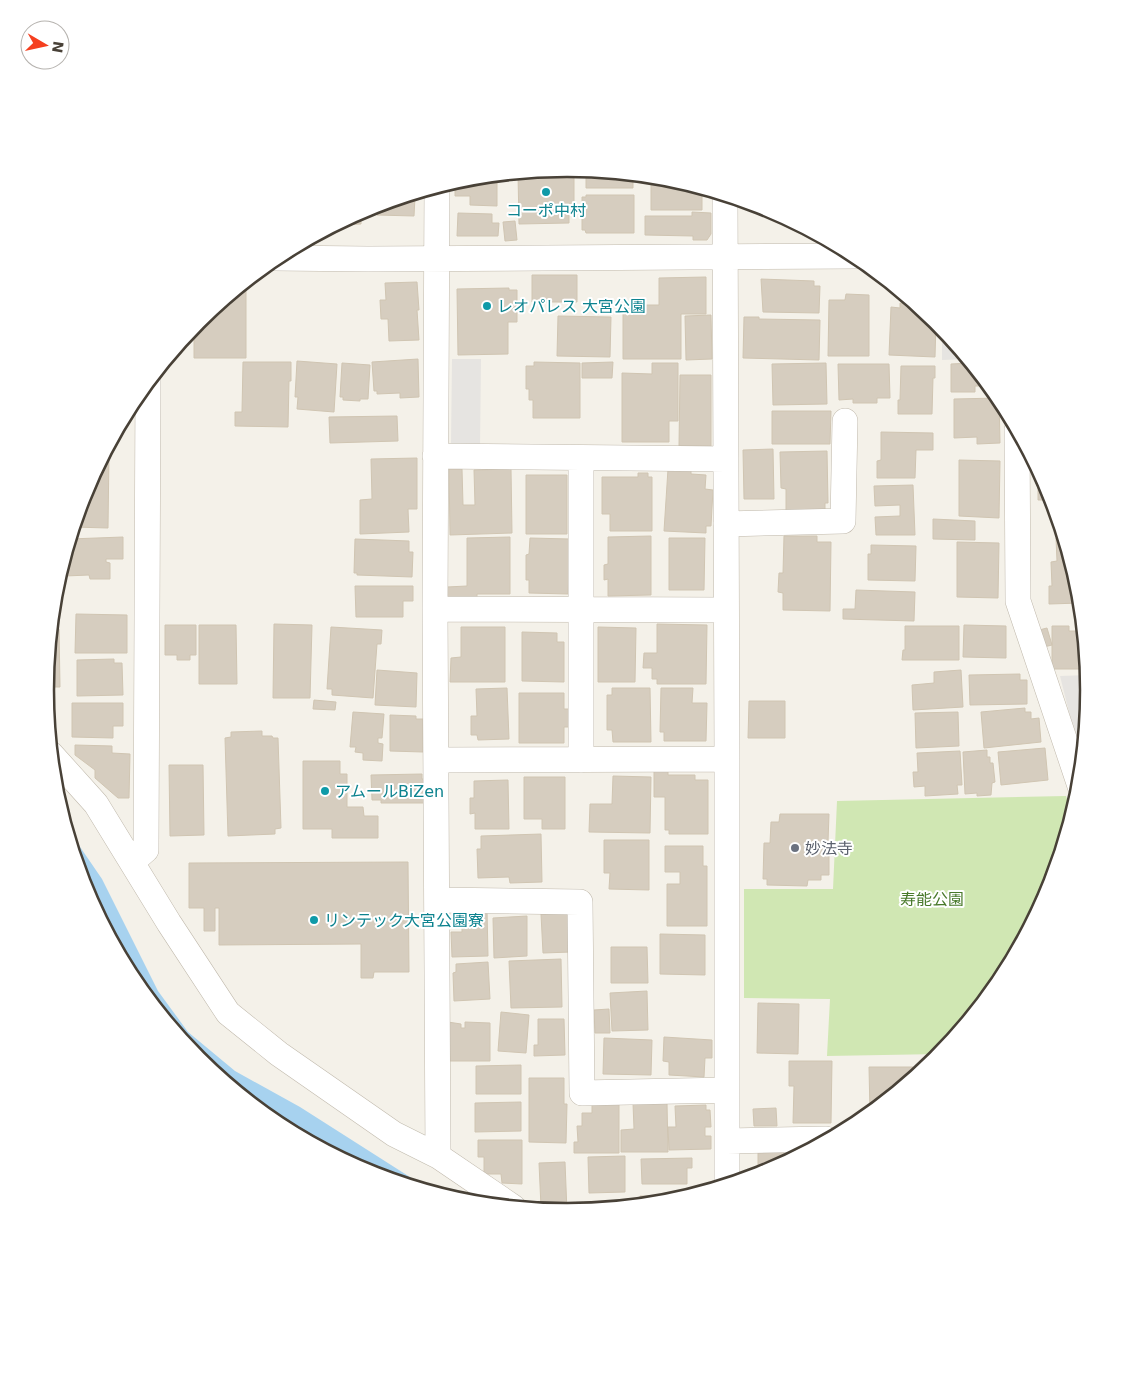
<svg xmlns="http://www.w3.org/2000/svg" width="1134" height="1380" viewBox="0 0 1134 1380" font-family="'DejaVu Sans','Noto Sans JP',sans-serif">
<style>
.green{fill:#d0e7b3}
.parking{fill:#e6e4e1}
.water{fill:#a7d2ef}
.building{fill:#d6cdbf;stroke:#d0c5b2}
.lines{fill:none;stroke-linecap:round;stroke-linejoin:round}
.street-casing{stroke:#c0b9ac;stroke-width:26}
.street{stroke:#fff;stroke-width:25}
.culture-dot{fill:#0f9aa8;stroke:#fff;stroke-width:2}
.worship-dot{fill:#6b7280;stroke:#fff;stroke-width:2}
.labels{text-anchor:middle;stroke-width:4;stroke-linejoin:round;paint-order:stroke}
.culture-label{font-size:16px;fill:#0d838f;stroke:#fff;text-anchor:start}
.worship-label{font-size:16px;fill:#5b616d;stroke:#fff;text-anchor:start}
.park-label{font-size:16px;fill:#49792b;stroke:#fff}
.rim{fill:none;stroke:#484137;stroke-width:2.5}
</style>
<rect width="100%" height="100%" fill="#f4f1e9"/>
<path class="green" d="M1066,796L1072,814L1049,890L1001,980L940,1054L827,1056L830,999L744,998V889H833L837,801Z"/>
<path class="parking" d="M942,328L967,359L942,360Z
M452,359H481L480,448L456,447L451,443Z
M1088,675L1089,690L1083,752H1079L1060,676Z"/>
<path class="water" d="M65,825L102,879L158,991L188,1032L235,1071L300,1107L435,1193L367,1172L277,1124L198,1059L133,980L85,889Z"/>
<path class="building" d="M567,168L574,169V211H569V223L519,224L518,173Z
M586,170L633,175V188H586Z
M497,175V206L470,205V196H455V181L465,178Z
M651,176L669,178L702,188V210H651Z
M419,192V197H415L414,216L377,215V205Z
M586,195H634V233H586L585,230H582V197H586Z
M361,211V224L335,225Z
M692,212L711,213V234L707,240H693V236L645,235V216H692Z
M458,213L492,214V223H499L498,236H457Z
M515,221L517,240L505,241L503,222Z
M532,275H577V302H532Z
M706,277V314H681V359H623V305H659V278Z
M761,279L814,281V286H820L819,313L763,312Z
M417,282L419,310H417L419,340L389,341L388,319H381L380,300H386L385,283Z
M242,285H246V358H194V326L198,321Z
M509,288V290H517V322H508V354L458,355L457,289Z
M846,294L869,295V356H828L829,300H845Z
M900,303L915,304L936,321L935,357L889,355L891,307L900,308Z
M711,315L712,359L686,360L685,316Z
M558,316L611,317L610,357L557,356Z
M744,317H759V319L820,320L819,360L743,358Z
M418,359L419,397L400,398V393L377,394V391H374L372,362Z
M297,361L337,364L334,412L297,409L298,397H295Z
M243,362H291V381H289L288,427L235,426V412H242Z
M534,362L580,363V418H533V400H529V389H526V366H534Z
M613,362L612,378H582V363Z
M342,363L370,365L368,399H360V401L343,400V397H340Z
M652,363H678V421H669V442H622V373L652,374Z
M826,363L827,404L773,405L772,364Z
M971,363L989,386H975V392H951V364Z
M838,364H889L890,398H877V403H853V399L839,400Z
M901,366H935V378H933L932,414H898V400H900Z
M680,375H711V446H679Z
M999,398L1000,443L977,444V437L954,438V399Z
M772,411H831L830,444H772Z
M397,416L398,441L330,443L329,417Z
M881,432L933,433V450H916L915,478H877V461L881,460Z
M773,449L774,499H744L743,450Z
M105,451L109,452L108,528L73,527L85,490Z
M827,451L828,503H825V512L786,513V489L781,488L780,452Z
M417,458V509H408L409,532L360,534V500L372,499L371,459Z
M959,460L1000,461L999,518L959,516Z
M449,469H462L463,505H475L474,470L511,469L512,533L450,535Z
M668,469L691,470V474L706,475L705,489L713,490L711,526H706V533L664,531Z
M1038,469L1049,491L1052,500H1038Z
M638,473H648V477H652V531H610V514H602V477H638Z
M526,475H567V534H526Z
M913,485L915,535H876L875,517L900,516V505L875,506L874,486Z
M933,519L975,521V540L933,539Z
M651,536V595L608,596V579L604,580V565L608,564V537Z
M784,536H817V542H831L830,611L783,610V593L778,592L779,573H783Z
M123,537V559H106V562L110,563V579H90L89,575L65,576L64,557L70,539Z
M510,537V594H477V601H447V587L467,586V538Z
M530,538L570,539L568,594L529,593V580H526V555L529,554Z
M669,538H705L704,590H669Z
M1056,538H1064L1079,588L1080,603L1049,604V586H1052L1051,562L1057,561Z
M355,539L409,541V552H413L412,577L357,575V573H354Z
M957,542L999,543L998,598L957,597Z
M871,545L916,546L915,581L868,580V554H871Z
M60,573L58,617H52L55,588Z
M355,586H413V601H403V617H356Z
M856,590L915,592L914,621L843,619V609H855Z
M76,614L127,615V653H75Z
M274,624L312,625L310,698H273Z
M657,624L707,625L706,684H657V679H652V668H643L644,653H657Z
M165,625H196V655H190V660H177V655H165Z
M199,625H236L237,684H199Z
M964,625L1006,626V658L963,657Z
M1078,625H1083L1087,669H1052V626H1069V631H1077Z
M905,626H959V660H902L903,650H905Z
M331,627L382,630L381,644H377L373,698L332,695V689H327Z
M461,627H505V682H450L451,658L461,657Z
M598,627L636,628L635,682H598Z
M1047,628L1052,645L1040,648L1035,631Z
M59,629L60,687H45L51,630Z
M522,632L557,633V642H564V682L522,681Z
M114,659V663H122L123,695L77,696V660Z
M377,670L417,673L416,707L375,705Z
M961,670L963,707L913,710L912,685L934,683V672Z
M1020,674V680H1027V704L970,705L969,675Z
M507,688L509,739L478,740L477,735H471V716H477L476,689Z
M612,688H650L651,742H613L612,730H607V695H612Z
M661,688H693L692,703H707L706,741H664V732H660Z
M519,693H564V709H569V727H564V743H519Z
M314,700L336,702L335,710L313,709Z
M749,701H785V738H748Z
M72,703H123V726H113V738L72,737Z
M1025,708V712H1031V719L1039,718L1041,742L984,748L981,712Z
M353,712L384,714L382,738H378V743L383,744L382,761L363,760V753L355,752L356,747H350Z
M958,712L959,746L916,748L915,713Z
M390,715L416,716V719H423V752L390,751Z
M262,731V736H272L273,738H278L281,828L275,829V834L228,836L225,738L231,737V732Z
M75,745L112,746V753L130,754L129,798H118L95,778V770L75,755Z
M1045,748L1048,780L1001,785L998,752Z
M987,750V757H990V763H993L995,782L992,783L991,795L977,796V793L965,794L963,752Z
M960,751L962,785H957L958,794L925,796V786L914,787L913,772H918L917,753Z
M303,761H340V774H347V807H363L364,816H378V838H332V829H303Z
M169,765H203L204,835L170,836Z
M654,771H668V775H695V780H708V834H669V830H665V797H654Z
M422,774V779H425L426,803H381V800H372L371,775Z
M613,776L651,777L650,833L589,832L590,804H612Z
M524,777H565V829H542V819H524Z
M508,780L509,829H475V813L470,814V798H474V781Z
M780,814H829L828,842L825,843V853H829V875H821V880H808L807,886L767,885V879H763L764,843H770L771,822H779Z
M541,834L542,882L510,883L509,877L478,878L477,849H481V836Z
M604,840H649V890L609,889L610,873H604Z
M665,846H703V866H707V926H667V884H680V872H665Z
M408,862L409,972H374L373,978H361V944L219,945V908H215V931H204V908H189V863Z
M487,910L488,956L452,957L451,932H462V911Z
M570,913L571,952L543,953L541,914Z
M527,916V956L494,958L493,918Z
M660,934L705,935V975L660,974Z
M611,947H647L648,983H611Z
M561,959L562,1007L511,1008L509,961Z
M488,962L490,999L454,1001L453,973L456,972V964Z
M647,991L648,1030L612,1031L610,993Z
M758,1003L799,1004L798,1054L757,1053Z
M609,1009L610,1033H595L594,1010Z
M501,1012L529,1015L526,1053L498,1051Z
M538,1019H564L565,1055L534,1056V1045H538Z
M448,1022L461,1024V1028H465V1022L490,1023V1061H450Z
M664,1037L712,1040V1058H705L704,1077L669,1075V1062L663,1061Z
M604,1038L652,1040L651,1075L603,1074Z
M789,1061H832L831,1123H793L794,1086H789Z
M521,1065V1094H476V1066Z
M869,1067H913V1078L870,1113Z
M529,1078H564V1104H567L566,1143L529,1142Z
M521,1102V1131L475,1132V1103Z
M633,1103H667L668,1152H621V1130L634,1129Z
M592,1104H619V1153H574V1142H578L577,1126H582V1113H592Z
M706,1105V1110H710L711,1127H705V1136H711V1149L669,1150L668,1127H676L675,1106Z
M776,1108L777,1126H754L753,1109Z
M478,1140H522V1184L502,1183L501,1174H484V1157H478Z
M784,1152V1162H786L766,1172L758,1174V1153Z
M625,1156V1192L589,1193L588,1157Z
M692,1158V1168H687V1184H642L641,1159Z
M565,1162L567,1212L552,1210V1207H541L539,1163Z
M640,1196H689L669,1202L640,1205Z"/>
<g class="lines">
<g class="street-casing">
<path id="street" d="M437,186L435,609L438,1156
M725,195L727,759V1184
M275,258L368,259L856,256
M1017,430L1018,601L1080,786
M435,456L726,459
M726,524L843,521L845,421
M435,609L726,610
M51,754L96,804L169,923L228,1013L279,1054L394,1134L438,1156L513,1207
M436,760L727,759
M581,760V458
M132,862L146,850L148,382
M437,900L580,902L582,1093L727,1090
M727,1141L826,1139"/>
</g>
<use href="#street" class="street"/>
</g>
<g class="culture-dot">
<circle cx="546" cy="192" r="5"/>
<circle cx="487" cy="306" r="5"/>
<circle cx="325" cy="791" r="5"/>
<circle cx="314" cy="920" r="5"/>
</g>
<circle class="worship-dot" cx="795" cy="848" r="5"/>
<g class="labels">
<g class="culture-label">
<text x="546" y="216" text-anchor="middle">コーポ中村</text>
<text x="497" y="312">レオパレス 大宮公園</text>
<text x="335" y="797">アムールBiZen</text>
<text x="324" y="926">リンテック大宮公園寮</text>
</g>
<g class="worship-label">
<text x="805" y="854">妙法寺</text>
</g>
<g class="park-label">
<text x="932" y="905">寿能公園</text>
</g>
</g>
<path d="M0 0H1134V1380H0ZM54 690a513 513 0 1 1 1026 0a513 513 0 1 1-1026 0Z" fill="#fff" fill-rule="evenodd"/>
<path class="rim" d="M54 690a513 513 0 1 1 1026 0a513 513 0 1 1-1026 0Z"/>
<g transform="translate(45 45) rotate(99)"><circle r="24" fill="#ffffff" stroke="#b6b3af"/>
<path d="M0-4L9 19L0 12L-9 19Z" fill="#f53f1f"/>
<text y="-8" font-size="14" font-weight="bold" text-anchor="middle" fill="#484137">N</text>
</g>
</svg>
